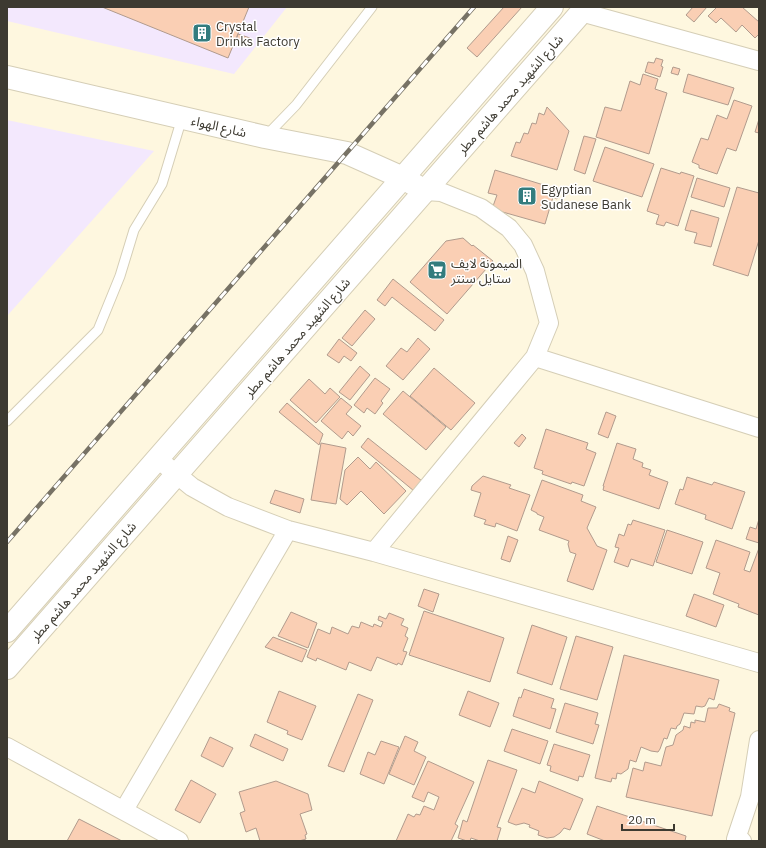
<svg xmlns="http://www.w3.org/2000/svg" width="766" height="848" viewBox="0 0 766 848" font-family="'IBM Plex Sans','Noto Sans Arabic',sans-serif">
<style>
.industrial{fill:#f3e8fd}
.building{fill:#facfb4;stroke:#b19b8d}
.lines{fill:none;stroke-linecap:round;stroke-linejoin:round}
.service-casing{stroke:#d5ceb6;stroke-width:11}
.minor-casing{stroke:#d5ceb6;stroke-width:20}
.tertiary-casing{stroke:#d5ceb6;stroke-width:24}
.primary-casing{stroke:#d5ceb6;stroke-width:24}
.service{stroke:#fff;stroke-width:9}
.minor{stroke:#fff;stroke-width:18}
.tertiary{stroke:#fff;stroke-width:22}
.primary{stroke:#fff;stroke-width:22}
.rail-casing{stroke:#777265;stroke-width:4.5}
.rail{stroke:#fff;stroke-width:3;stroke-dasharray:9;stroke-linecap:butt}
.labels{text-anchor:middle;stroke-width:3;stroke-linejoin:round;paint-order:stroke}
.poi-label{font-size:13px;fill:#3d3a31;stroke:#fff;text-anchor:start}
.street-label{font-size:13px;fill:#3d3a31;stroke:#fff}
</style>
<rect width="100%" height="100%" fill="#fef7df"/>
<path class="industrial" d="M7,7H287L234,74L7,21Z
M7,120L154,151L7,316Z"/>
<path class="building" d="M102,7H249L228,58Z
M504,7H522L477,57L467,48Z
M693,7H707L694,22L686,15Z
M717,7H742L759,22V34L755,38L742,25L736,32L721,18L716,23L708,16Z
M238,34L250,38L247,45L236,41Z
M656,58L663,60L661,66L663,67L660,77L645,72L648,62L654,63Z
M673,67L680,69L678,75L671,73Z
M643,74L658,79L655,89L667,93L649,154L596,137L605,107L621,111L630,81L640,85Z
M688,74L734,88L728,105L683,92Z
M734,100L752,106L736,151L727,148L717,174L699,168V165L692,162L701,138L708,140L717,115L727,119Z
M547,107L569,131L557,170L511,156L516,142L520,143L524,133L528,134L532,123L536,124L539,113L544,115Z
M759,119V133L755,132Z
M584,136L596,139L585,174L574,170Z
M605,147L654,164L642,197L593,181Z
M661,168L680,174L681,172L694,176L678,226L666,222L664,226L656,224L659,215L647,211Z
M495,170L560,190L557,199L553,197L545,224L492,209L497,195L488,193Z
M697,178L730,188L724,207L691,197Z
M737,187L759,193V240L748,276L713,265Z
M691,210L719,218L711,247L694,243L697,233L685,230Z
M463,238L472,246L473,245L493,261L447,314L410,282L446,241Z
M393,279L444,320L435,331L392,297L385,306L377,300Z
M365,310L375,319L352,346L342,338Z
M418,338L430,349L403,380L386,366L401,348L407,352Z
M339,339L357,353L351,361L344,356L339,363L327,355Z
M360,366L370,375L350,400L339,392Z
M434,368L475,403L451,430L410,396Z
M375,378L390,389L381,401L383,403L375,414L367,408L364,413L354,405Z
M309,379L325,394L330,388L340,397L316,423L290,400Z
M403,391L446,427L426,450L383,414Z
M341,398L352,407L346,414L361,426L353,436L348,431L342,439L321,421Z
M287,403L323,434L319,445L279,412Z
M606,412L616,416L608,438L598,434Z
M546,429L588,443L586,449L596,453L584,486L572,482L571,484L542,474L543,471L534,468Z
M522,434L526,438L519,447L514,443Z
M368,438L422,481L414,491L361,447Z
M321,443L346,448L336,504L311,500Z
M617,443L636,449L633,459L643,463L642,467L651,470L649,475L668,482L659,509L603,490L604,486H603Z
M358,457L370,469L376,462L406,491L384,514L361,491L347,505L340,499L345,470Z
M483,476L511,485L509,488L530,495L517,531L496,523L495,527L484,524L486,520L474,516L481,493L471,490L472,486Z
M687,477L712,485L714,482L745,492L732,529L705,519L706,515L675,504L680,489L683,490Z
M542,480L583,495L581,501L596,507L587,528L597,546L607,550L593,590L567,581L576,554L570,552L568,544L569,541L539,530L544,517L537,514V513L531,510Z
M275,490L304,499L300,513L270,503Z
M759,519V543L746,539L750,527L756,529Z
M633,520L665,530L653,566L631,559L628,567L614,562L619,548L615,547L619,534L624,536L628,524L631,525Z
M667,530L703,542L692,574L656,562Z
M508,536L518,540L510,562L501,559Z
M716,540L750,552L744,570L750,572L759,548V615L738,607L739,604L713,594L720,573L706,568Z
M424,589L439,594L433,612L418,606Z
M694,594L724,605L716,627L686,616Z
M424,611L504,638L490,682L409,655Z
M291,612L317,623L308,648L278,636Z
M389,613L404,619L401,625L408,628L405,636L408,638L403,651L407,652L402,665L398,663L397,665L377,657L371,671L349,662L346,670L317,658L316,661L307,657L318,629L330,634L332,627L348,634L352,626L359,628L361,622L373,627L374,624L381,627L383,622L378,620L379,616L386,619Z
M532,625L567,637L552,685L517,673Z
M576,636L613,647L597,700L560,689Z
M273,637L307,650L302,662L265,647Z
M624,655L719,680L714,700L709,698L705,706L702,707L696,706L694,714L684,713L680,724L677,726L676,729L671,728L667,739L664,738L660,749L658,752L651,751L641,747L636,762L630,760L628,769L621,774L617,773L616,779L612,778L611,782L595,778Z
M524,689L554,699L551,708L556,709L550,729L513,716L519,697L521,698Z
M279,691L316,706L302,740L287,734L288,731L267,722Z
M468,691L499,703L490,727L459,715Z
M358,694L373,700L344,772L328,766Z
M565,703L598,713L595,724L599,725L593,744L556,732Z
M719,704L730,708L729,711L735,713L712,816L626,797L633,768L643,771L645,762L661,766L666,747L673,745L676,735L683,730L684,726L690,728L691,722L695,723V720L705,722L708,708H717Z
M512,729L548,741L540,764L504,751Z
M255,734L288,749L283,761L250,746Z
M405,736L418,742L414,751L426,757L414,785L389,774Z
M210,737L233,748L223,767L201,756Z
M381,741L399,747L384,784L360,774L368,752L375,755Z
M554,744L590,755L583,777L579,776L578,781L550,771L551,766L547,765Z
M488,760L517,770L497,827L501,828L497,841H480L471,838L470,841H467L458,838L463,820L467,822Z
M428,761L474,782L455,824L458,826L451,841H396L408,814L414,817L416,814L420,815L424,806L434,810L439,797L428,792L424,802L412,797Z
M191,780L216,794L200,823L175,810Z
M276,781L308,794L312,810L300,814L307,834L305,835L306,839L299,841H260L256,828L246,832L240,813L245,811L239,792Z
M539,781L583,799L570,830L564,828L560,833L554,837L547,838L538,835L539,831L529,827L530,825L524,823L516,825L508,822L522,788L535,793Z
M597,806L686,836L685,841H605L587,834Z
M79,819L122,841H67Z"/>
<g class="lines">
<g class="service-casing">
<path id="service" d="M266,136L296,105L372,7
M7,421L98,330L120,276L134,230L162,184L182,118"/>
</g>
<g class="minor-casing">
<path id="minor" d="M581,12L759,61
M425,191L441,192L481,208L509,228L523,245L535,271L549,323L535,357L759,428
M158,459L192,487L228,507L288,530L374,552L759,663
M374,552L535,357
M7,747L179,841
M124,810L288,530
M742,841L736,839L750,797L759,740"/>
</g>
<g class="tertiary-casing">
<path id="tertiary" d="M7,77L265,137L347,153L403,178L425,191"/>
</g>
<g class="primary-casing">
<path id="primary" d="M7,631L552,7
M7,668L586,7"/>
</g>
<use href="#service" class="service"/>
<use href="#minor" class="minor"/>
<use href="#tertiary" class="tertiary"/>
<use href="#primary" class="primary"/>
<g class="rail-casing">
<path id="rail" d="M7,542L474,7"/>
</g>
<use href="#rail" class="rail"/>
</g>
<defs>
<g id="building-square" transform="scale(1)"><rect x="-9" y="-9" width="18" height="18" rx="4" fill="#337c7e" stroke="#fff"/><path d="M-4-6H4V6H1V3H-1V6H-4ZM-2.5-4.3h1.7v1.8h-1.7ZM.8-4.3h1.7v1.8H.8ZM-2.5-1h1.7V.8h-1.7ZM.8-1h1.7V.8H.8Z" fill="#fff"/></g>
<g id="supermarket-square" transform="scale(1)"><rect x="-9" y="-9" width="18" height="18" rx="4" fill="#337c7e" stroke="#fff"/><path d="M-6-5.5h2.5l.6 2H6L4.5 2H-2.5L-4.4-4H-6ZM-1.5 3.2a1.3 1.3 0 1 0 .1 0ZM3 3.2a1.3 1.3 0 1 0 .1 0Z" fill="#fff"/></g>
</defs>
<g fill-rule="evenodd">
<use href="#building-square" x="202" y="33"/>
<use href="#building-square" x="527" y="196"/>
<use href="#supermarket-square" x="437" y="270"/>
</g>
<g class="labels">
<g class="poi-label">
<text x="216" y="31">Crystal<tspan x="216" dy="15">Drinks Factory</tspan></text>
<text x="541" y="194">Egyptian<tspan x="541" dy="15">Sudanese Bank</tspan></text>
<text x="451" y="268">الميمونة لايف<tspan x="451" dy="15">ستايل سنتر</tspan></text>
</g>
<g class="street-label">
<text transform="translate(510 94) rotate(-49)" y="5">شارع الشهيد محمد هاشم مطر</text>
<text transform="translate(219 126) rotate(13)" y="5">شارع الهواء</text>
<text transform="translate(297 337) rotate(-49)" y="5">شارع الشهيد محمد هاشم مطر</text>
<text transform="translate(83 581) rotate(-49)" y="5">شارع الشهيد محمد هاشم مطر</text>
</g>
</g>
<rect width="766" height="848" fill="none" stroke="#3d3a31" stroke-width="16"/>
<path d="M622 824v6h52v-6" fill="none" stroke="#3d3a31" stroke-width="2"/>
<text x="628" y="824" font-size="12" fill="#3d3a31" stroke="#ffffff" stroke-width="3" paint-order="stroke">20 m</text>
</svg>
